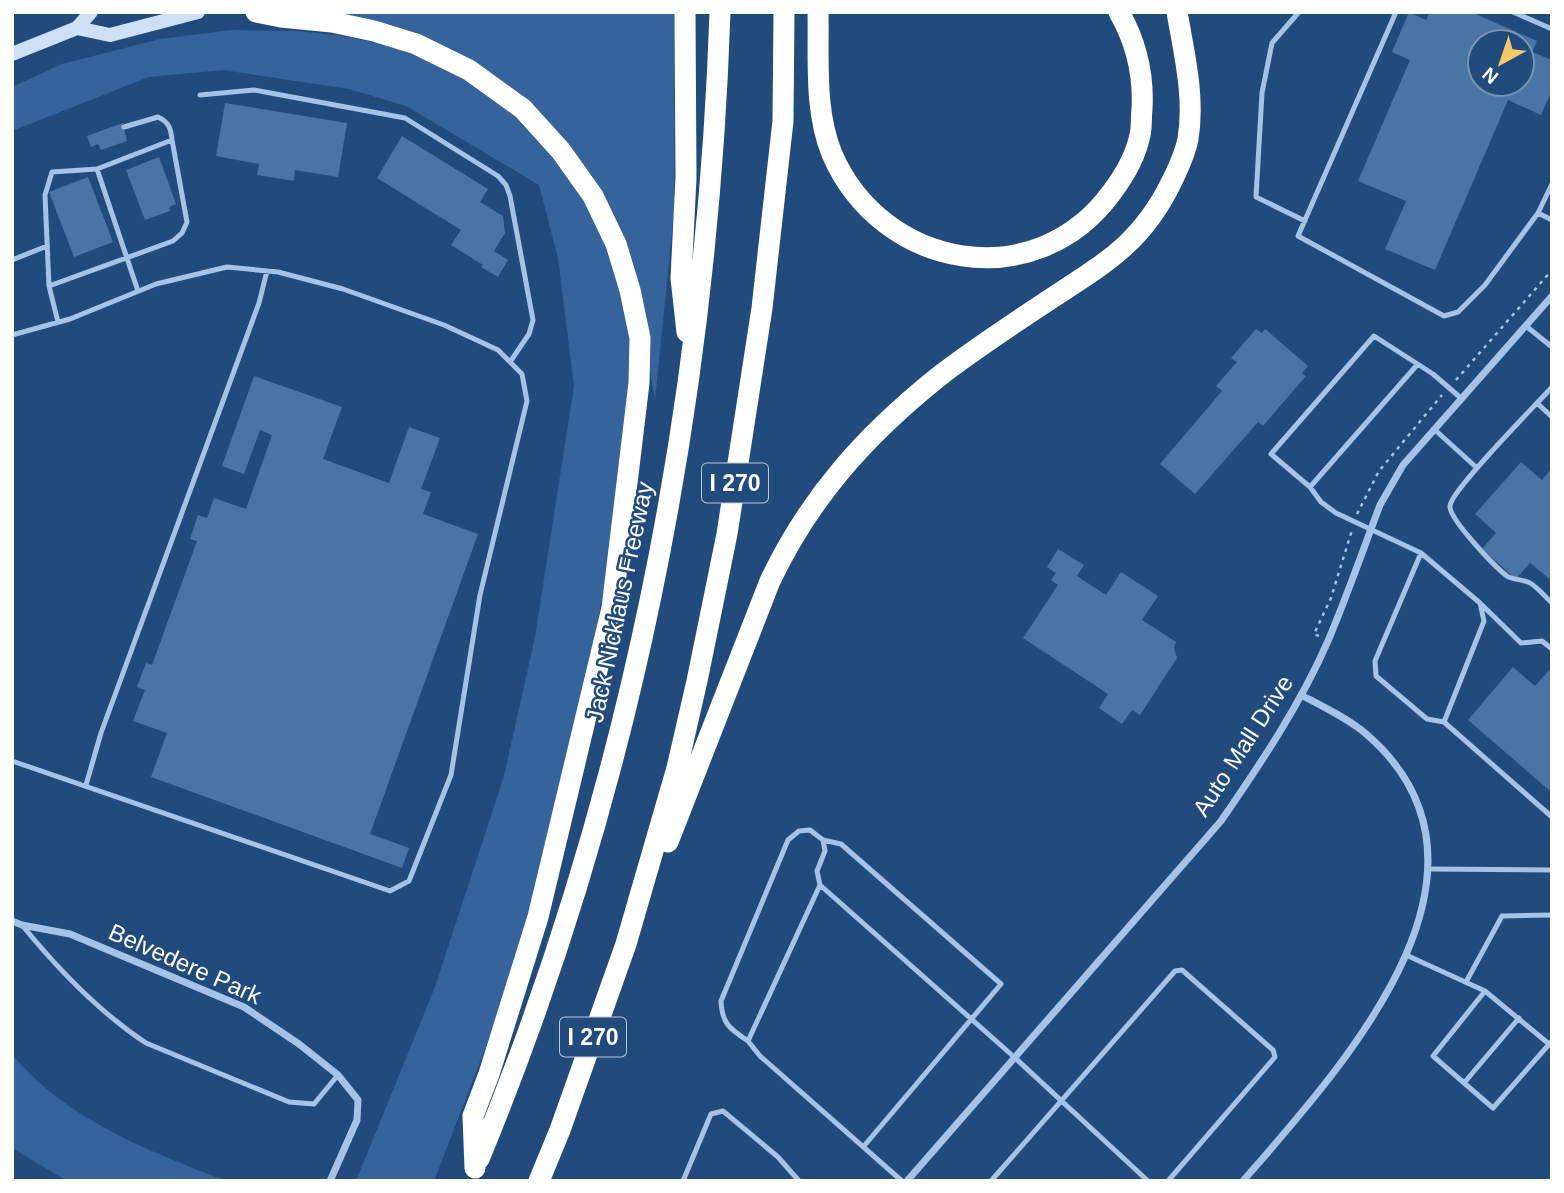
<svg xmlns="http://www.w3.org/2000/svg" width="1564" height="1193" viewBox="0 0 1564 1193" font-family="Helvetica,sans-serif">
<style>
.green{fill:#34649b}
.building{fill:#4a74a6;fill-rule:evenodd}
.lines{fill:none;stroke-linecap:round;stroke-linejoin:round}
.path{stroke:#a4c3e6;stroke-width:2.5;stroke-dasharray:3.5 5;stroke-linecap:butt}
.lane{stroke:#a4c3e6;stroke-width:5}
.street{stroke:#a4c3e6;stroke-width:7}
.secondary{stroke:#cee0f5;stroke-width:14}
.highway{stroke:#fff;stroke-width:21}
.labels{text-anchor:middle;stroke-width:5;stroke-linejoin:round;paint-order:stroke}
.shield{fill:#214b7d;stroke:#bcc9d8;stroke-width:2}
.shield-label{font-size:23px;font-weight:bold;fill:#fff}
.street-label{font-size:24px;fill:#fff;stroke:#214b7d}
</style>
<rect width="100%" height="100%" fill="#214b7d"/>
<path class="green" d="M322,12H675L674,212L655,400L630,260L510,89Z
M232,30L296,31L337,35L383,44L433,62L469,80L509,110L549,148L590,205L612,257L628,314L632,370L608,569L578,721L512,979L434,1181H356L435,987L504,776L535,637L574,386L558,258L539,185L406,106L349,89L223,70L149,77L12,131V87L62,64L160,39Z
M12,1054C63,1118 152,1153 227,1181H67L12,1148Z"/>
<path class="building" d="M1409,12L1426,20L1430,12H1471L1537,41L1532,52L1552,60V90L1541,115L1508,100L1435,270L1385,249L1406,201L1358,181L1410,60L1392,52ZM1480,42H1522V84H1480Z
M225,103L347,123L338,177L295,170L294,181L257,175L259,164L216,156Z
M123,123L127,141L101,150L98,144L91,147L87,136Z
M402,136L488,189L480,202L503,216L505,233L494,251L508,260L498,277L481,267L483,265L451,245L461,230L377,178Z
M159,157L176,204L169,207L170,211L145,220L126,170Z
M88,177L113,242L74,257L49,192Z
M1256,329L1262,333L1265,329L1308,366L1302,373L1306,376L1263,426L1258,422L1195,494L1160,464L1222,391L1216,386L1237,362L1231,358Z
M254,376L342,407L323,459L389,483L409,427L440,438L421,489L431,492L423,514L478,534L370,834L409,848L402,868L151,777L167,733L133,721L145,690L137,687L146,663L152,665L197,541L190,539L198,515L207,518L214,498L246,509L272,435L260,430L244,474L222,466Z
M1521,462L1542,480L1552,468V581L1530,563L1516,579L1482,549L1496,533L1475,514Z
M1058,549L1084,565L1077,576L1106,595L1121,572L1158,596L1142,620L1176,642L1174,648L1177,658L1140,715L1132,710L1122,724L1099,708L1108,694L1023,638L1058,585L1051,580L1056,573L1047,567Z
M1513,667L1535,686L1552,667V787L1549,790L1468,720Z"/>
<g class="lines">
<path class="path" d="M1456,380L1552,270
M1357,514L1379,471L1442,395
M1319,636L1314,634L1331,598L1352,530"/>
<path class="lane" d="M1299,12L1272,43L1262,93L1256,197L1305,221
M1396,12L1298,236L1444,316L1458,312L1485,285L1538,213L1552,184
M1513,12L1552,29
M200,95L254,90L405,118L498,176L506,185L510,196L533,320L529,334L510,362
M124,127L158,117C169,122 171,129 172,140
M1538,213L1552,220
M12,260L47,246
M49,286L45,195L52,172L97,169
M58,322L49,286L173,241L182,233L187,222L172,140L97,169L138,291
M1526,326L1552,347
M12,335L70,319L156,284L227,267L278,272L343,289L444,325L498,350L522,374L527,401L480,595L451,775L409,881L390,891L12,761
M1552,387C1537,404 1450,491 1450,506C1449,519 1495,567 1507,576C1513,580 1521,579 1528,582C1536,585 1545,597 1552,603
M1537,403L1552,417
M1434,429L1477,468
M1310,487L1417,365
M1421,553L1336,513L1321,502L1310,487L1271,454L1374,336L1433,374L1462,399
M1482,605L1521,643L1542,641L1552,649
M1444,722L1484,621L1480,603L1421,553L1375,661L1376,676L1427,719L1444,722L1552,817
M86,785L101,733L259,303L267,271
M823,840L841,844L1001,984L864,1146
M1428,869L1552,870
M22,925C57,968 99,1012 146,1043L289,1102L314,1104L338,1075
M1406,955L1485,991L1549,1044
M1466,982L1502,916L1552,915
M1485,991L1433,1056L1493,1108L1552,1041
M748,1041C730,1029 722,1024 721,1001L788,840L799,831L810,830L823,840L825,851L817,871L820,885
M1464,1083L1519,1018
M683,1181L711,1114L723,1111L778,1157L799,1181
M902,1181L760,1056L748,1041L820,885L1013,1056L1148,1181
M991,1181L1175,971L1182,970L1273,1050L1275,1057L1168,1181"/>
<path class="street" d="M12,921L22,925L70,934L244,1007L299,1044L338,1075L358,1100L357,1120L330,1181
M907,1181L1221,821C1261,763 1300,705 1328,641C1347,596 1363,550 1380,505L1403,465L1552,296
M1243,1181C1339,1070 1526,870 1365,733C1347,718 1322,706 1301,695"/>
<path class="secondary" d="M77,28L110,35L198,12
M12,54L77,28L91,12"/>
<path class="highway" d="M256,12L281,17L332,22L374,31L416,44L469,70L523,109L561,151L593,196L616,244L630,290L640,338L639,383L612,608L538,917L489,1074L473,1116L475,1168
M685,12L686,178L681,278L687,332
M818,12C819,59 814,110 832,154C882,270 1036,297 1112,192C1124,176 1136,155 1140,135C1142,127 1141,117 1142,109C1144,74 1136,42 1119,12
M668,842L770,581C810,497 865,436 937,378C974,349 1016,322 1055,296C1107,262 1142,242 1171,183C1178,169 1185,154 1188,139C1195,97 1184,53 1177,12
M479,1159C629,796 707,405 720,12
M539,1181L560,1130L626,944L677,768L697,681L727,534L762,308L783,121L784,12"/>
</g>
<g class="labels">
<g class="shield">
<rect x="702" y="463.5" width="66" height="39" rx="5"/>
<rect x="560" y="1017.5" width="66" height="39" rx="5"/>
</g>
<g class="shield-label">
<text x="735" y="491">I 270</text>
<text x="593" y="1045">I 270</text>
</g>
<g class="street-label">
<text transform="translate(620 602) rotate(-78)" y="8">Jack Nicklaus Freeway</text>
<text transform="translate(1243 746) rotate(-57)" y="8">Auto Mall Drive</text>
<text transform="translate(185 964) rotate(24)" y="8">Belvedere Park</text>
</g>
</g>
<rect width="1564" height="1193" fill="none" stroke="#ffffff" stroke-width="28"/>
<g transform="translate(1501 63) rotate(220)"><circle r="33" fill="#214b7d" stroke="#7a93b1" stroke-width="2"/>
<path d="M0-5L12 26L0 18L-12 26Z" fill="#f3c866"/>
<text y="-10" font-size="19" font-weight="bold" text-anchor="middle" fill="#ffffff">N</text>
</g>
</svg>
